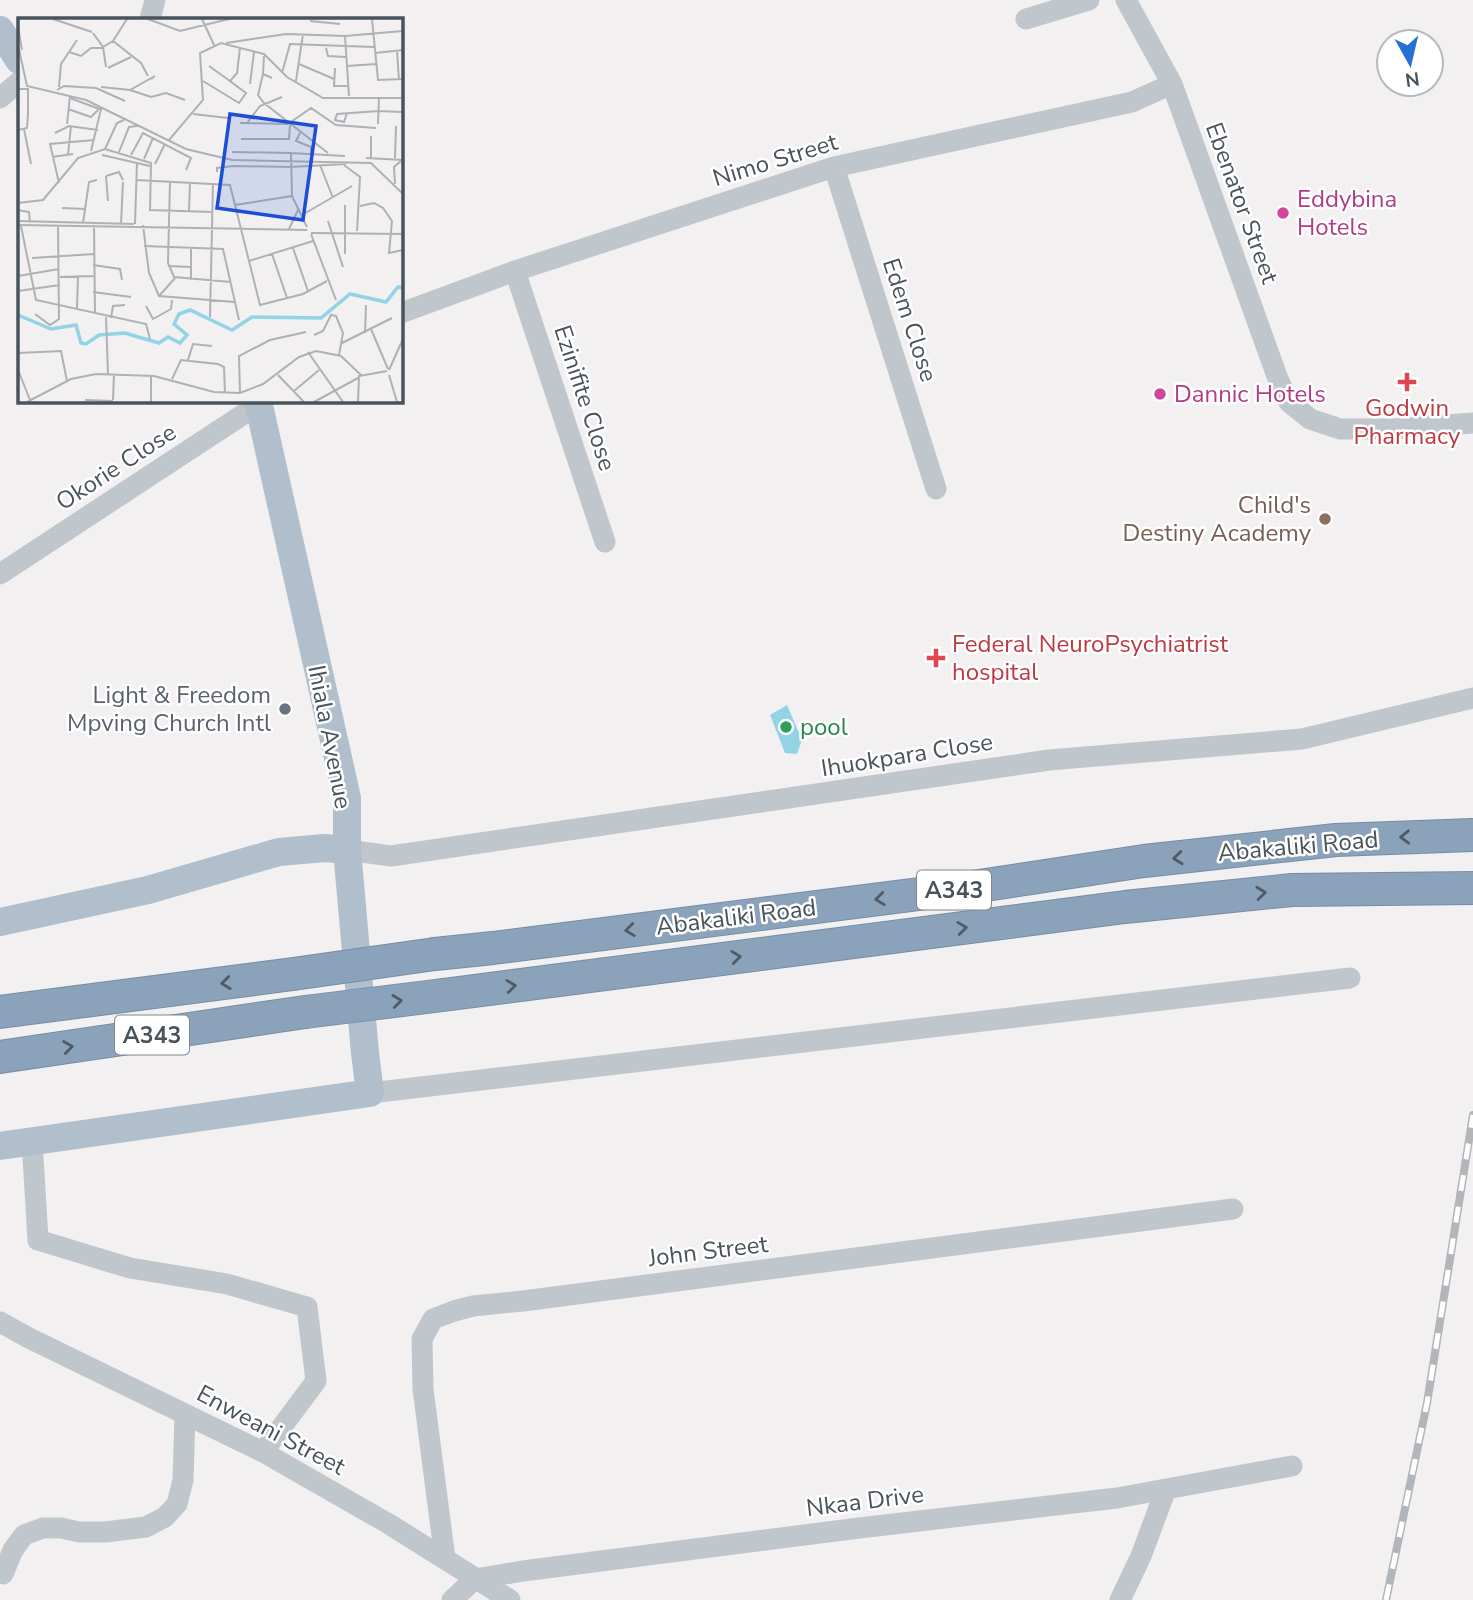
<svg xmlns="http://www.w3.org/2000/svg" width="1473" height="1600" viewBox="0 0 1473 1600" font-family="'Nunito Sans',sans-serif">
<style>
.water{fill:#92d3e6}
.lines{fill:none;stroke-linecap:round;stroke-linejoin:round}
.highway-casing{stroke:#768da6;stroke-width:34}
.minor{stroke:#bfc7cd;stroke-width:21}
.major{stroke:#b1bfcc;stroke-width:28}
.highway{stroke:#8ba2bb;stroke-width:32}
.rail-casing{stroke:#b2b5b9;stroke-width:8}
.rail{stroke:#fff;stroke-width:5;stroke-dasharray:16;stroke-linecap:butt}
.highway-bridge-casing{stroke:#768da6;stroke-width:34;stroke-linecap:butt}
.highway-bridge{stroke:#8ba2bb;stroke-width:32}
.oneway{stroke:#505b66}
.hotel-dot{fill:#d1479c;stroke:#fff;stroke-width:2.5}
.health-dot{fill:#e0444e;stroke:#fff;stroke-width:2.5}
.education-dot{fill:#8d6e63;stroke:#fff;stroke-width:2.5}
.worship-dot{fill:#6b7280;stroke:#fff;stroke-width:2.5}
.leisure-dot{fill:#2e9e5b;stroke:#fff;stroke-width:2.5}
.labels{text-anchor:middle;stroke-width:5;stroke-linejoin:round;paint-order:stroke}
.shield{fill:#fff;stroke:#80878d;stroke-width:2}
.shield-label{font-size:23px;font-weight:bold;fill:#49535c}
.street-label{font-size:24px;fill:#49535c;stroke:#fff}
.hotel-label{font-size:24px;fill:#b23c85;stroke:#fff;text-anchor:start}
.health-label{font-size:24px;fill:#be3a42;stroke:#fff}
.education-label{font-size:24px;fill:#785e54;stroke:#fff;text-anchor:end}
.worship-label{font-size:24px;fill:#5b616d;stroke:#fff;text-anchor:end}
.leisure-label{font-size:24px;fill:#27864d;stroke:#fff;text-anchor:start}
.inset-river{fill:none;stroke:#92d3e6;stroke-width:3.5}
.inset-road{fill:none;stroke:#aeb1b5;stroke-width:2}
.view{fill:#1d4ed8;fill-opacity:0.15;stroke:#1d4ed8;stroke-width:3.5}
.inset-edge{fill:none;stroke:#49535c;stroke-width:3.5}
</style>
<rect width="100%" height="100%" fill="#f2f0f0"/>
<path class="water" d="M787,705L802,740L797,754L785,753L770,715Z"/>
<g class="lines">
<g class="highway-casing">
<path id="highway" d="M435,954L493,948L959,889L1144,861L1336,840L1473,835
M443,995L1125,907L1292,890L1473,888
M0,1012L293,974
M0,1057L305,1012"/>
</g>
<path class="minor" d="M1126,0L1172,84L1278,379L1289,402L1310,419L1340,429H1393L1473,423
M150,19L155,0
M1026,19L1089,0
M0,98L19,82
M834,167L936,489
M515,271L605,542
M401,313L515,271L834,167L1132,102L1172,84
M0,574L259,404
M347,850L391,856L1049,760L1302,739L1473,698
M370,1093L1350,978
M32,1141L38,1240L130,1268L227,1284L307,1307L316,1381L263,1452
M0,1322L29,1338L263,1452L389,1524L510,1600
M445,1559L423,1389L422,1339L433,1319L454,1311L473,1306L523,1301L1233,1209
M3,1574L13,1550L24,1535L43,1528H61L79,1532H105L146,1527L165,1517L177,1504L183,1480L185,1414
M452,1600L475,1579L523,1571L859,1528L1117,1498L1292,1466
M1120,1600L1141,1556L1166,1489"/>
<path class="major" d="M0,30L19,60
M0,922L148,890L279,852L325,848L347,850
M0,1146L370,1093L365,1053L347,850V798L258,401"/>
<use href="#highway" class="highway"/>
<g class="rail-casing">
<path id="rail" d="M1386,1600L1427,1403L1473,1115"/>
</g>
<use href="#rail" class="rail"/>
<g class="highway-bridge-casing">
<path id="highway-bridge" d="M293,974L435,954
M305,1012L443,995"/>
</g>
<use href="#highway-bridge" class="highway-bridge"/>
</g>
<defs><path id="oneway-chevron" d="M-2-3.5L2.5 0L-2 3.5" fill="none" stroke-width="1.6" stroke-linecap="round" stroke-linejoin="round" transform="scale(1.75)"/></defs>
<g class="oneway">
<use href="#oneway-chevron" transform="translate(1405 837) rotate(179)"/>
<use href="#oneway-chevron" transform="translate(1178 858) rotate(174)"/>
<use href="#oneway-chevron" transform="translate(1261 893) rotate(-6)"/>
<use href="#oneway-chevron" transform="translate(880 899) rotate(173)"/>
<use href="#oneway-chevron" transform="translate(962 928) rotate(-7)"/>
<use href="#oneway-chevron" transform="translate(630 930) rotate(173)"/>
<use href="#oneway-chevron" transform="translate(736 957) rotate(-7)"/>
<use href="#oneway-chevron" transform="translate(226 983) rotate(173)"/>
<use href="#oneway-chevron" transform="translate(511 986) rotate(-7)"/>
<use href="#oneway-chevron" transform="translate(397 1001) rotate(-7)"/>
<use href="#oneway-chevron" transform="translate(68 1047) rotate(-8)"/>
</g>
<g class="hotel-dot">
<circle cx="1283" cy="213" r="7"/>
<circle cx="1160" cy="394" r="7"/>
</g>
<g class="health-dot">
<path d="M1403.5 371.5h7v7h7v7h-7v7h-7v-7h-7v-7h7z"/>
<path d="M932.5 647.5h7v7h7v7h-7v7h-7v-7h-7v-7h7z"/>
</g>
<circle class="education-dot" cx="1325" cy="519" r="7"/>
<circle class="worship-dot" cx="285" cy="709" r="7"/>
<circle class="leisure-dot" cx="786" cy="727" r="7"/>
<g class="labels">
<g class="shield">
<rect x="917" y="870.5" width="74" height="39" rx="5"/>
<rect x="115" y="1015.5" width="74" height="39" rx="5"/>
</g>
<g class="shield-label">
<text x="954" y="898">A343</text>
<text x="152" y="1043">A343</text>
</g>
<g class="street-label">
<text transform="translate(775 160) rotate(-17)" y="8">Nimo Street</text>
<text transform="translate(1242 203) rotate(70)" y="8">Ebenator Street</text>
<text transform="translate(910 320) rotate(72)" y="8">Edem Close</text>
<text transform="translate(585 398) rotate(72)" y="8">Ezinifite Close</text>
<text transform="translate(116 467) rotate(-33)" y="8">Okorie Close</text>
<text transform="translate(330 737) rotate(79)" y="8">Ihiala Avenue</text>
<text transform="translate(907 755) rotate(-9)" y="8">Ihuokpara Close</text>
<text transform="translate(1298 846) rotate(-5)" y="8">Abakaliki Road</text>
<text transform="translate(736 917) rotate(-7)" y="8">Abakaliki Road</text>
<text transform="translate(708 1251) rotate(-7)" y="8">John Street</text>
<text transform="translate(271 1430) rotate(28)" y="8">Enweani Street</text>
<text transform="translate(865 1501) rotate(-7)" y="8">Nkaa Drive</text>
</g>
<g class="hotel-label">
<text x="1297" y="207">Eddybina<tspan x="1297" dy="28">Hotels</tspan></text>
<text x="1174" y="402">Dannic Hotels</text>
</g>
<g class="health-label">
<text x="1407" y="416">Godwin<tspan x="1407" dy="28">Pharmacy</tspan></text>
<text x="952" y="652" text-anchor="start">Federal NeuroPsychiatrist<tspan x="952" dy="28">hospital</tspan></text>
</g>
<g class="education-label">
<text x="1311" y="513">Child's<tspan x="1311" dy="28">Destiny Academy</tspan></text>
</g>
<g class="worship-label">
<text x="271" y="703">Light &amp; Freedom<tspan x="271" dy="28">Mpving Church Intl</tspan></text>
</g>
<g class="leisure-label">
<text x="800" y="735">pool</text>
</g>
</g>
<g transform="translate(18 18)">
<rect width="385" height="385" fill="#f2f0f0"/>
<path class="inset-river" d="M0,297L33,311L58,307L63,325L68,326L81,317L107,315L141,325L150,319L162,325L169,317L156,306L161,296L172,292L214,312L234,299L303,300L332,276L368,284L380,269L385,270"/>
<path class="inset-road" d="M35,1L74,14M130,1L162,13L211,1M184,1L196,27M354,1L360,62L385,61M292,3L322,6M0,9L4,32M75,15L85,29L88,49M327,18L331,78M95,23L123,45L130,58M208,25L268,16L327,18L385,13M0,27L9,68L68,82L168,131L214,142L353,145L385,176M85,29L95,23L109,1M308,30L310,38L328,39M379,33L381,62M51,34L63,38L73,30H85M357,35L385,32M246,38L245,56L254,60M281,46L316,61M191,48L212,63M329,48L358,46M90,50L113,39M317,50L316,68H330M264,55L272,26L356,29M245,56L240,77L246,85L310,135M185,63L221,85L228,75L212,63L219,55L222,30M278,63L285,16M232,66L236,34M41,69L43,46L59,22M83,69L112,72L137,58L133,61M0,71H10V96L9,110L0,112M39,72L46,68L78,70L107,83M112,72L133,79L148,75L167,82M52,80L84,92M50,91L73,99L80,92M329,95L326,104L317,102L319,96L361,93L385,94M175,96L210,100M222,105L270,106L293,90L318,107L358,110M229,105L242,88L264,79M49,106L52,78M360,106L361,80M6,111L13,146M37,115L51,108L80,112M282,115L278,123L293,129V135M353,118V140M223,121H271L272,107M151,122L185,82L182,35L203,25L246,36L269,59L305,80H385M87,131L99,105L106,102M73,133L83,91M101,134L111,109L119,108M214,134L273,135M50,137L53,108M84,137L132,148M113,137L125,115L173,140L168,152M34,139L55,136M348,140L385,142M377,140L378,108M126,141L135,120M137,146L147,126M302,147L315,180M326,147L342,159L339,213M272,149L328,146M199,154V150L215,148L272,149M88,158L90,183M88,158L101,154L105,162M118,162L212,167L242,287L285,276L309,263M152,163L150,245L156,259L213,264M41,165L32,126L76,122M377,166L376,149L383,143M0,185L25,182L60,140L87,131L133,145L132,192L195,194M217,187L274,178M327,187V236M342,188L356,185L365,190L374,203L371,235L385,232M44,190L67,191M0,192L11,194L12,205M171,193L172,164M284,197L334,168M0,203L116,206M310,203L325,249M65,205L71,164L79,162M103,206L105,164M117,206L119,144M0,207L289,212M76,207L77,294M125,207L131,255L141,278L217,284M3,208L18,282L128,306L132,321M289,209L274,178L273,135L327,138M271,211L280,192M293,215L385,216M293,216L318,282M126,228L205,231L221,302M275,230L290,273M254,236L269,280M14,240L76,236M231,243L295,223M75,247L102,251L104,262M150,248L172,249M0,258L41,251M42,259L76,258M173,262V229M0,273L42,267M75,274L113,279M141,278L157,260M128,288L135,301L153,291L154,282M59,290L60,258M17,296L32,307L41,301L40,207M88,299L90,356M192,299L195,165M93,300L95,288L107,287M353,311L370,351M347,315L348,287M296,317L305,313L313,297L318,298L325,315L321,337M324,325L374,300M290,334L325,384M0,335L43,333L49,363M170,342L175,326L194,328M0,352L12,382M371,352L385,321M260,357L286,384M371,357L379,384M133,358V384M154,361L163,342L200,346L206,349L207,375M276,373L301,352M222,375L221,338L252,322L288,314M67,382L95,383M95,382L96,356M9,384L53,361L78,356L136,358L196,374L222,375L245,366L281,339L298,333L323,338L344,358M296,384L340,360M340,384L341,358L369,353"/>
<path class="view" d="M212,96L298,108L285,202L199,190Z"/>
<rect width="385" height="385" class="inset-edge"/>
</g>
<g transform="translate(1410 63) rotate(172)"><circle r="33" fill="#ffffff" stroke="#b6babe" stroke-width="2"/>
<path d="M0-5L12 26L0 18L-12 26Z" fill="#2670d5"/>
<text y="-10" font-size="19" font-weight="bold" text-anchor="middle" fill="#49535c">N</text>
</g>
</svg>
